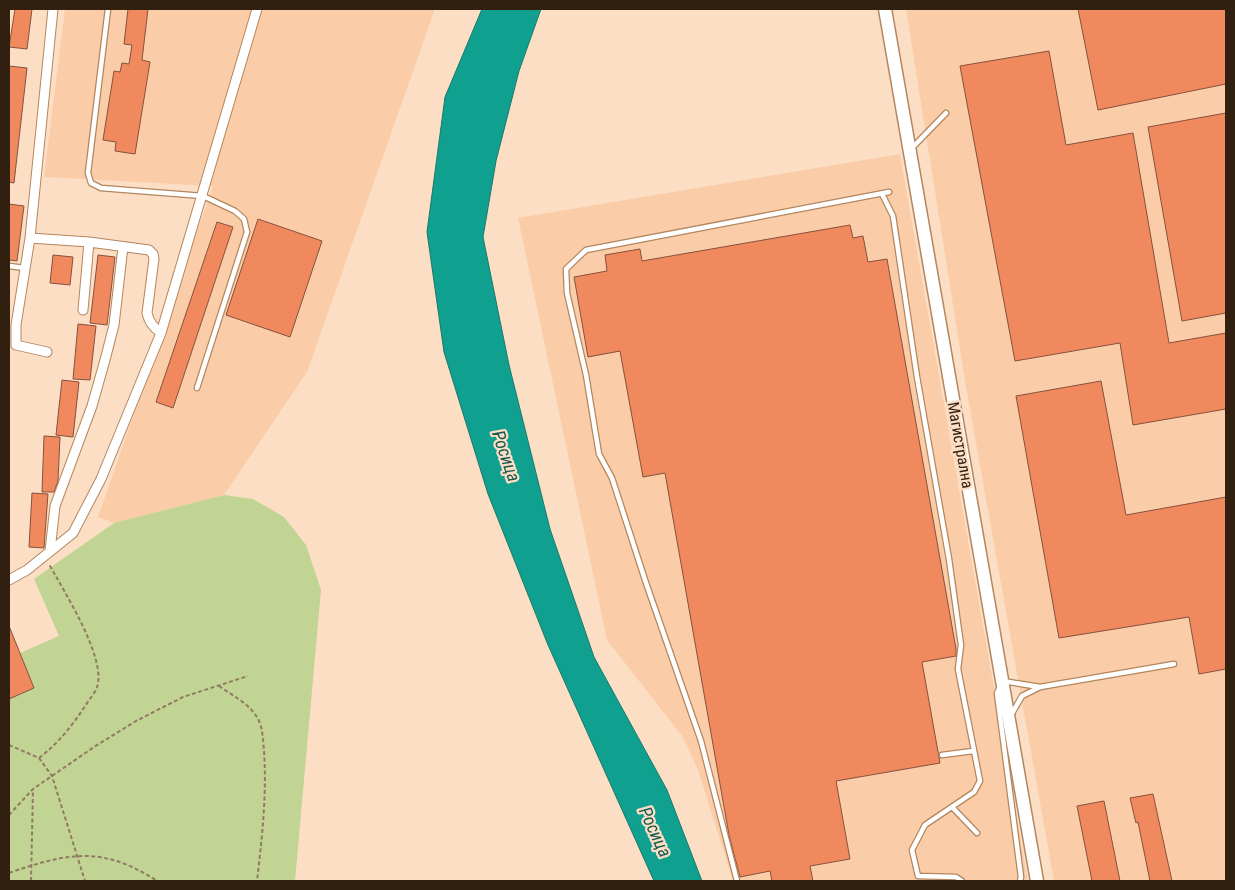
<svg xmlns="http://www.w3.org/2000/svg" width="1235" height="890" viewBox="0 0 1235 890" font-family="'Roboto Condensed',sans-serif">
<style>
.built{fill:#facda8}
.green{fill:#c1d493}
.water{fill:#10a090;stroke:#1a7969}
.building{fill:#f1895f;stroke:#86513c}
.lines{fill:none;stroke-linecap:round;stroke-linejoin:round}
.service-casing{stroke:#b3865e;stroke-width:7}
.minor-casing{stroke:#b3865e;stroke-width:11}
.primary-casing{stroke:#b3865e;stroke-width:15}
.path{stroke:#917a65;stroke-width:2;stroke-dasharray:4 2.5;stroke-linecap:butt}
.service{stroke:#fff;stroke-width:4.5}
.minor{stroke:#fff;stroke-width:9}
.primary{stroke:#fff;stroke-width:12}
.labels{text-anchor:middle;stroke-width:4.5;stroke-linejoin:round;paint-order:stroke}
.street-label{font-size:16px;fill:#311f0f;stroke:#fcdec5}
.water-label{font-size:18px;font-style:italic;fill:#145950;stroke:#fcdec5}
</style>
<rect width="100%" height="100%" fill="#fcdec5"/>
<path class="built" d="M65,9H435L307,372L224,495L114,523L98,517L213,186L44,177Z
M906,9H1226V881H1054L966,387Z
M900,154L1028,881H733L698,770L682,736L607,640L518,218Z"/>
<path class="green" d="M224,495L253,499L284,517L306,545L321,590L295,881H9V699L34,688L20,653L59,636L34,579L114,523Z"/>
<path class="water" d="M482,9H541L519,71L496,161L483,237L509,365L550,529L594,657L667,790L702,881H654L548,645L488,494L444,352L427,232L445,97Z"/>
<path class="building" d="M15,9H32L27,49L9,47Z
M128,9H148L142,60L150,62L135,154L115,151L116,142L103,140L114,71L120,72L122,63L129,64L132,45L124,44Z
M1078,9H1226V84L1098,110Z
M1049,51L1066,145L1133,133L1169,343L1226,333V409L1133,425L1120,343L1015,361L960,66Z
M9,66L27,68L14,183L9,182Z
M1226,113V313L1182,321L1148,127Z
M9,204L24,206L17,261L9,260Z
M258,219L322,241L290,337L226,315Z
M217,222L233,227L173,408L156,402Z
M850,225L853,238L863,236L868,262L887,259L956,649V656L922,662L940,763L836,781L850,859L810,866L813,881H772L770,871L740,877L729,835L665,473L643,477L620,351L588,357L574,277L607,271L605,255L640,249L642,261Z
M53,255L73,257L70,285L50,283Z
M98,255L115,257L107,325L90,323Z
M78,324L96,326L90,380L73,379Z
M62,380L79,382L73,437L56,435Z
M1101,381L1126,515L1226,497V669L1199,674L1189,617L1059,638L1016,396Z
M44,436L60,437L58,481L54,492H42Z
M32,493L48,494L44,548L29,547Z
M9,626L34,688L9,699Z
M1153,794L1172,881H1150L1138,822L1136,823L1130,798Z
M1104,801L1120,881H1092L1077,806Z"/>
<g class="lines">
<g class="service-casing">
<path id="service" d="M108,9L88,173L91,183L101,188L203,196L235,211L244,219L247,232L197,388
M912,148L946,113
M882,194L893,216L917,377L949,559L961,645L958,669L980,781L974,792L925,825L912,850L918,876L956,877L962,881
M9,266L25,268
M1003,681L1040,687
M1000,687L997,693L1021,877L1020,881
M1011,715L1022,696L1040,687L1174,664
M942,755L973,751
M952,807L977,833
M737,881L701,741L646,583L612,478L599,454L586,375L567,293L566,269L586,250L889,192"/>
</g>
<g class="minor-casing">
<path id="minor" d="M30,238L89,242L149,250L153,254L154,259L147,313C149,322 153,327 161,333
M83,310L89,242
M47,352L16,345V325L30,238L53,9
M50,551L55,506L92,406L105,360L114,325L123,247
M9,580L27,570L73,533L101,479L161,333L257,9"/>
</g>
<g class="primary-casing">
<path id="primary" d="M885,9L1037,881"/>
</g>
<path class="path" d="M219,686C233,696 252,705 259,721C263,730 263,741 264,751C267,794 262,838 257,881
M9,745L39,758L52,776L85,881
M39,758C60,742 75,722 89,700C92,696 96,691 97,687C107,658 63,590 49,564
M9,815L33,789L94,747L136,721L183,697L248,676
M9,873C67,853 102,845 157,881
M31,881L33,789"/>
<use href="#service" class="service"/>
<use href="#minor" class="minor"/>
<use href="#primary" class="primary"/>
</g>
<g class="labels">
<g class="street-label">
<text transform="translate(961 445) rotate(80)" y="6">Магистрална</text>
</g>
<g class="water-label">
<text transform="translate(506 456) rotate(71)" y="6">Росица</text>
<text transform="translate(655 832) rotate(65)" y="6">Росица</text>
</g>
</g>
<rect width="1235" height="890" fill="none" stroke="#311f0f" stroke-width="20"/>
</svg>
